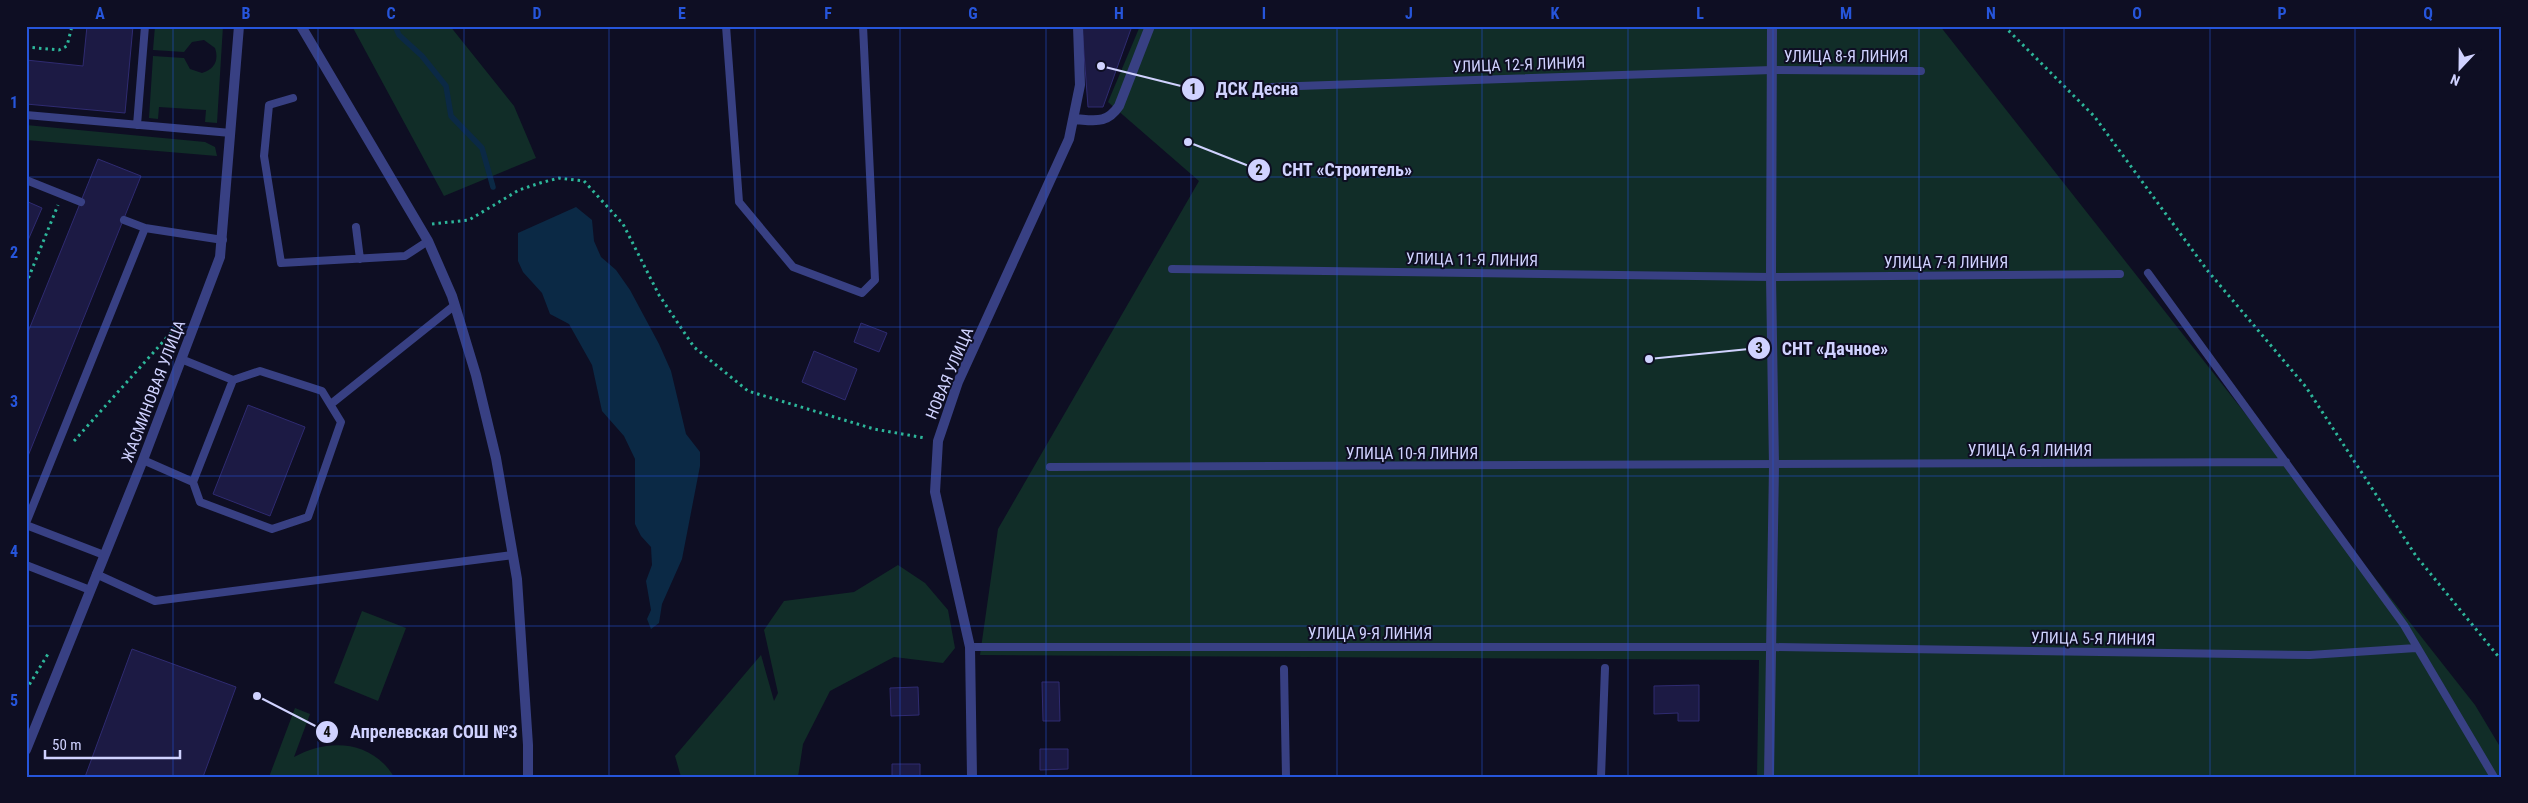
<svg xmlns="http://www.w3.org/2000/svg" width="2528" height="803" viewBox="0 0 2528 803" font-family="'Roboto Condensed',sans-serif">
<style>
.green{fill:#112d28}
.water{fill:#0b2945}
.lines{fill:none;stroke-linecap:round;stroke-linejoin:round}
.stream{stroke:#0b2945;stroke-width:5.5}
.building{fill:#1c1a44;stroke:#2f2b71}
.path{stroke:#2db69a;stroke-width:3;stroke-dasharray:2.5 4;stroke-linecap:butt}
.lane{stroke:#384083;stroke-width:8}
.street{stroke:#384083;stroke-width:10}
.grid{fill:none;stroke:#2655da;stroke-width:1;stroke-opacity:0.55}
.labels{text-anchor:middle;stroke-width:4;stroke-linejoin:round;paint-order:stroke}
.street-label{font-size:16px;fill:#d0d2ff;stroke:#0e0e23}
.leader{fill:none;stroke:#d0d2ff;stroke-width:2}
.callout-dot{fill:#d0d2ff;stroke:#0e0e23;stroke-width:2}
.mark-label{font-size:15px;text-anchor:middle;font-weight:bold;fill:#111}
.callout-label{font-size:18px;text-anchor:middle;font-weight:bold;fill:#d0d2ff;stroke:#0e0e23;stroke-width:4;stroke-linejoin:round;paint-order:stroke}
.neatline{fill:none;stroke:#2655da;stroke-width:2}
.grid-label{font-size:16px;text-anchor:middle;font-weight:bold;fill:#2655da}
</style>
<rect width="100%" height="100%" fill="#0e0e23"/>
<path class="green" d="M155,26H223L217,123L205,122L206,110L159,107L158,119L149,118L153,56L184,58L190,69L202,73C215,69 219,60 215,48L204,40L192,42L184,52L153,50Z
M352,26H450L514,106L536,158L444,196Z
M1140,26H1940L2475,705L2502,750V777H1757L1759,660L980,655L998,529L1199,181L1108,102Z
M26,125L205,142L215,147L217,156L26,140Z
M898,565L925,583L948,610L955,648L943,663L894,657L830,691L803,744L798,777H681L675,756L761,655L774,701L778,693L764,630L784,601L854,592Z
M362,611L406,628L378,701L334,683Z
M295,708L310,714L294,757C328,738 372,740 394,777H269Z"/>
<path class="water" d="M576,207L592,220L594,241L601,257L616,270L630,290L659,344L671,371L686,434L700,452V466L682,559L662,604L659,623L651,629L647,619L651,610L646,581L652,565L651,547L641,536L635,524V459L624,436L602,411L592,365L569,324L550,314L542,293L523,272L518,261V233Z"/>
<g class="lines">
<path class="stream" d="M395,26L399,35L422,56L446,86L451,116L482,148L493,187"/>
</g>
<path class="building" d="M87,26H133L125,113L26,104V60L83,66Z
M1082,26H1132L1103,107H1088Z
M98,159L141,176L26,461V337Z
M26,201L42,208L26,245Z
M861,323L887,333L879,352L854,342Z
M814,351L857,369L845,400L802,382Z
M248,405L305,427L270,516L213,494Z
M132,649L236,687L203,777H85Z
M1042,682H1059L1060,721H1043Z
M1699,685V721H1678V713L1654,714V686Z
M918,687L919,715L891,716L890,688Z
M1040,749H1068V769L1040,770Z
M892,764H920V777H892Z"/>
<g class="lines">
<path class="path" d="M2004,26L2094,116L2207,270L2306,387L2416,556L2502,661
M26,47L59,50L67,46L72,26
M432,224L469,220L519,190L540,183L559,178L584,181L623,224L659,295L694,347L748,391L874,429L925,438
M26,284L58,205
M74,441L178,325
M26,690L48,654"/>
<path class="lane" d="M726,26L739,202L793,267L862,293L875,280L863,26
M1268,87L1772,70L1921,71
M293,98L269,105L264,156L281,263L405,256L428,241
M26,115L231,133
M137,125L145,26
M26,180L81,202
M124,220L145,228
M356,227L360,259
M1172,269L1771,277L2120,274
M2148,273L2404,625L2494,777
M181,359L233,380
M260,371L322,391L341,422L308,517L272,529L200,502L193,482L233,380Z
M331,404L455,305
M143,460L193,482
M1050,467L2286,462
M26,523L145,228L223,240
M26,525L104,555
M26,565L90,590
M96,574L155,601L513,555
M970,647H1770L2310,655L2416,648
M1284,669L1286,777
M1601,777L1605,668"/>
<path class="street" d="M301,26L428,241L452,296L476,375L496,458L517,579L528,745V777
M1073,119C1094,120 1106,125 1119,106L1150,26
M26,750L143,460L220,257L239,26
M972,777L970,647L935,492L938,441L958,382L1069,139L1080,85L1078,26
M1769,777L1774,466L1771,277L1772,26"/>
</g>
<path class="grid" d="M173,26V777M318,26V777M464,26V777M609,26V777M755,26V777M900,26V777M1046,26V777M1191,26V777M1337,26V777M1482,26V777M1628,26V777M1773,26V777M1919,26V777M2064,26V777M2210,26V777M2355,26V777M26,177H2502M26,327H2502M26,476H2502M26,626H2502"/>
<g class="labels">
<g class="street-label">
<text x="1846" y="62">УЛИЦА 8-Я ЛИНИЯ</text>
<text transform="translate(1519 64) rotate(-2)" y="6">УЛИЦА 12-Я ЛИНИЯ</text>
<text transform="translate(1472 259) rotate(1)" y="6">УЛИЦА 11-Я ЛИНИЯ</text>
<text x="1946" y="268">УЛИЦА 7-Я ЛИНИЯ</text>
<text transform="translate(949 373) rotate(-67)" y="6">НОВАЯ УЛИЦА</text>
<text transform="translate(153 391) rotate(-69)" y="6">ЖАСМИНОВАЯ УЛИЦА</text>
<text x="2030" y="456">УЛИЦА 6-Я ЛИНИЯ</text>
<text x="1412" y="459">УЛИЦА 10-Я ЛИНИЯ</text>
<text x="1370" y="639">УЛИЦА 9-Я ЛИНИЯ</text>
<text transform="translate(2093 638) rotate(1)" y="6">УЛИЦА 5-Я ЛИНИЯ</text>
</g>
</g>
<path class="leader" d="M1101 66L1193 89M1188 142L1259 170M1649 359L1759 348M257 696L327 732"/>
<g class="callout-dot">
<circle cx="1101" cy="66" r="5"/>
<circle cx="1188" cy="142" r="5"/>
<circle cx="1649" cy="359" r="5"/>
<circle cx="257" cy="696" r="5"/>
<circle cx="1193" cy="89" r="12"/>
<circle cx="1259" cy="170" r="12"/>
<circle cx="1759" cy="348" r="12"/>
<circle cx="327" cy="732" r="12"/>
</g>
<g class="mark-label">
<text x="1193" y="94">1</text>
<text x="1259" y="175">2</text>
<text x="1759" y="353">3</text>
<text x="327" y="737">4</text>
</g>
<g class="callout-label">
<text x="1257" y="95">ДСК Десна</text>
<text x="1347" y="176">СНТ «Строитель»</text>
<text x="1835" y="355">СНТ «Дачное»</text>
<text x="434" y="738">Апрелевская СОШ №3</text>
</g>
<rect width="2528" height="803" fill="none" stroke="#0e0e23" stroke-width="55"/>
<g transform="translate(2460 68) rotate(202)" stroke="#0e0e23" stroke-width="4" paint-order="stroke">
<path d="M0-4L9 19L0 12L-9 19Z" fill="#d0d2ff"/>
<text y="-8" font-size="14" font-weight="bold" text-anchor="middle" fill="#d0d2ff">N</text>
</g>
<path d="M45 750v8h135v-8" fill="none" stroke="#d0d2ff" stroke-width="2.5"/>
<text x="52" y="750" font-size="15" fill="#d0d2ff" stroke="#0e0e23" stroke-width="4" paint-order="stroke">50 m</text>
<rect x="28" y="28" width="2472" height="748" class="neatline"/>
<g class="grid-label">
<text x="100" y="19">A</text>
<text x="246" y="19">B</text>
<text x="391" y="19">C</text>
<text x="537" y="19">D</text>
<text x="682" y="19">E</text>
<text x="828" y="19">F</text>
<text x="973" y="19">G</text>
<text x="1119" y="19">H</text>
<text x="1264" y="19">I</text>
<text x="1409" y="19">J</text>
<text x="1555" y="19">K</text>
<text x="1700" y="19">L</text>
<text x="1846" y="19">M</text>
<text x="1991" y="19">N</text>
<text x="2137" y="19">O</text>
<text x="2282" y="19">P</text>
<text x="2428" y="19">Q</text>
<text x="14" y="108">1</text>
<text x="14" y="258">2</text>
<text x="14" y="407">3</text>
<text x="14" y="557">4</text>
<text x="14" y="706">5</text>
</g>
</svg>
